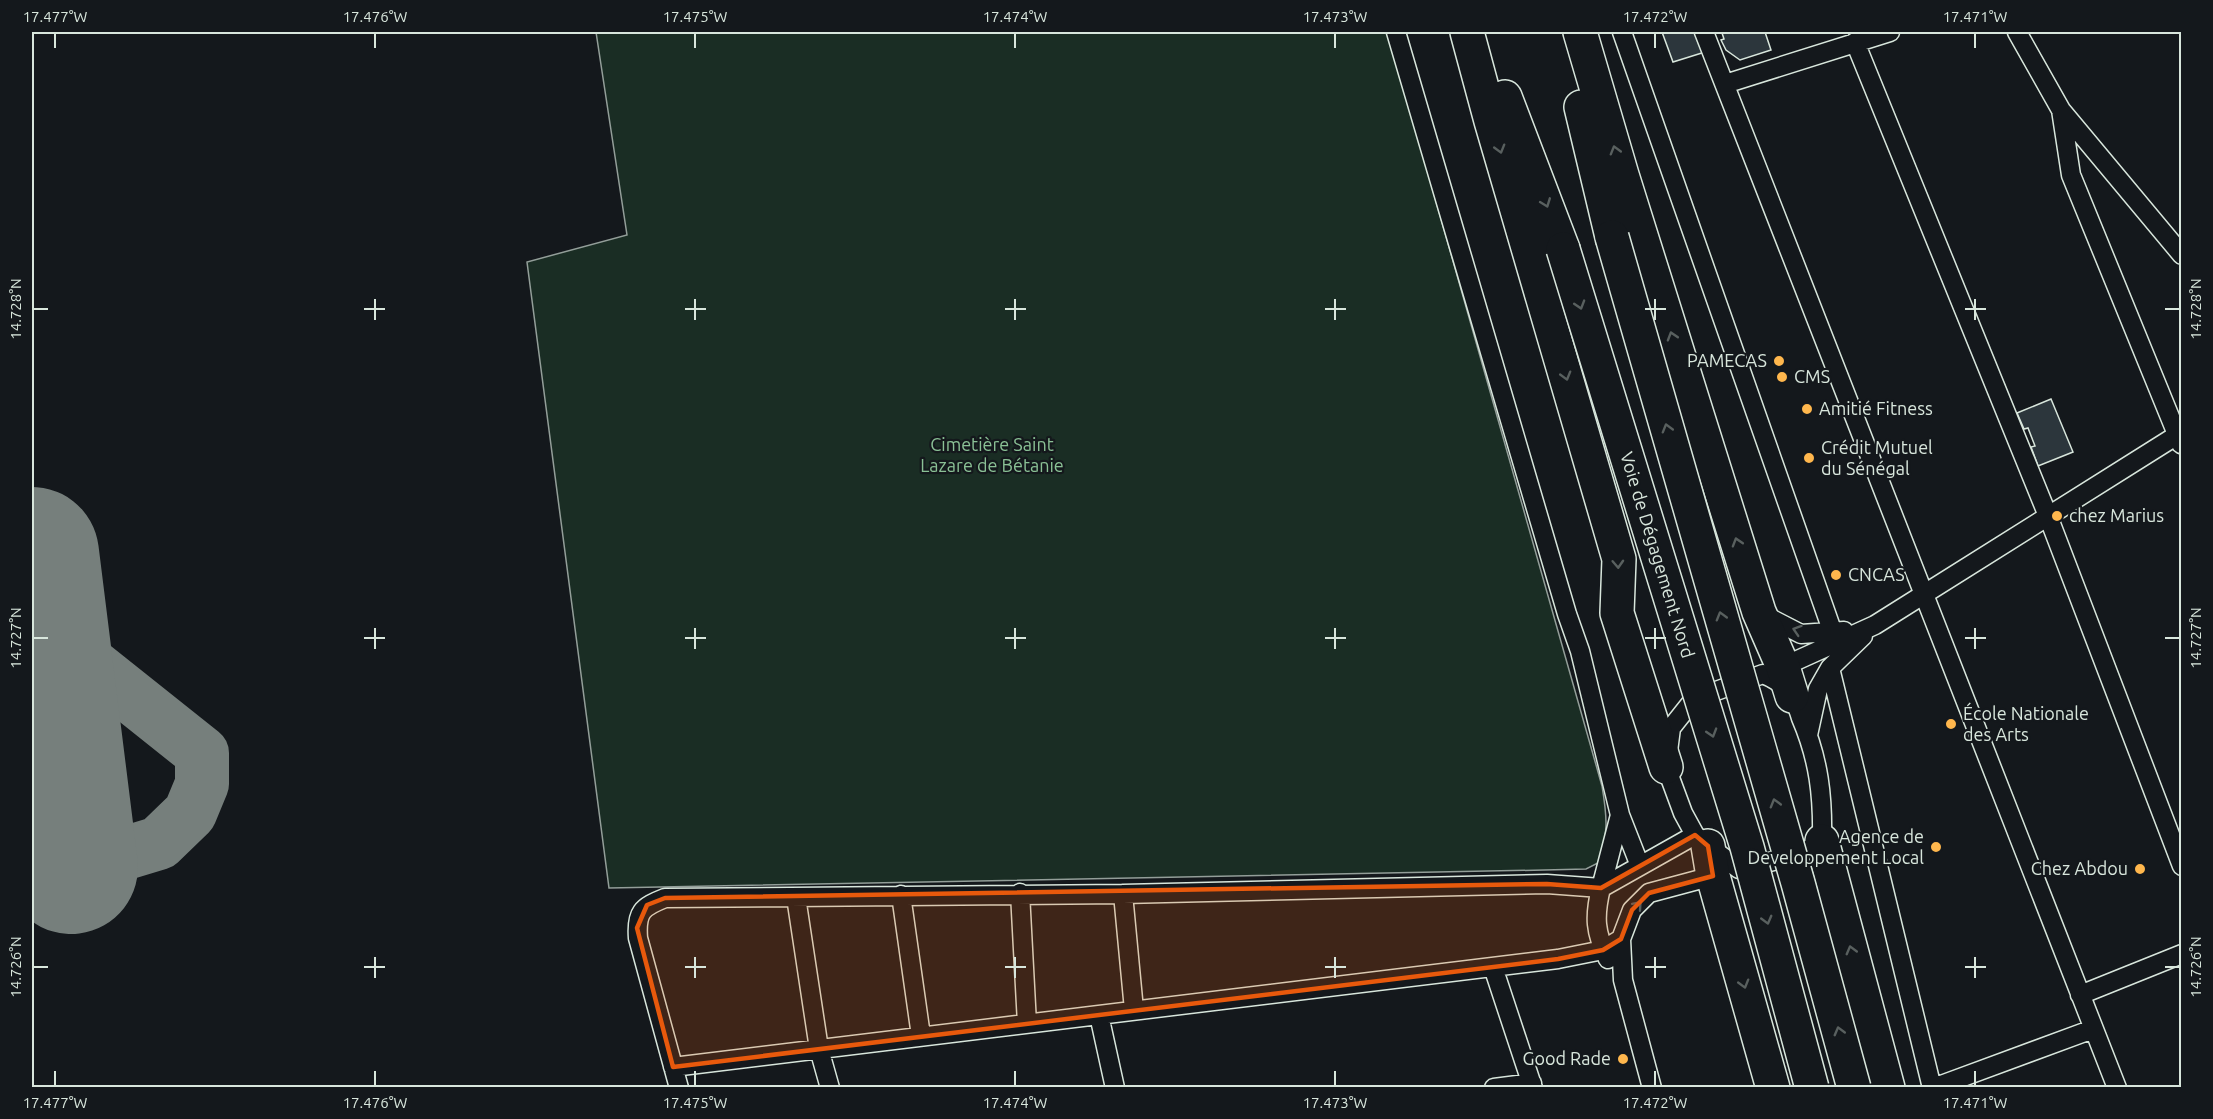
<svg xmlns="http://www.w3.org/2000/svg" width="2213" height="1119" viewBox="0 0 2213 1119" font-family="Ubuntu,sans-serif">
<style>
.green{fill:#1a2d24;stroke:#939e99;stroke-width:1.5}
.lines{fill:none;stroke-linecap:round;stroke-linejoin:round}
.taxiway{stroke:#767f7c;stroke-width:54}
.runway{stroke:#767f7c;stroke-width:134}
.building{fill:#2c363c;stroke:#d8e6dc;stroke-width:1.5}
.street-casing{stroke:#d8e6dc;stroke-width:21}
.highway-casing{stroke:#d8e6dc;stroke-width:36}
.street{stroke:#14181c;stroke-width:18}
.highway{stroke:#14181c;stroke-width:33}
.highway-bridge-casing{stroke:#d8e6dc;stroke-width:36;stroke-linecap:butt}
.highway-bridge{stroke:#14181c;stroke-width:33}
.oneway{stroke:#59605f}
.marked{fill:#e8590c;fill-opacity:0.2;stroke:#e8590c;stroke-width:4.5;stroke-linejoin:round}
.ticks{fill:none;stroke:#d8e6dc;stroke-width:2}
.poi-dot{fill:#ffb74d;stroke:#14181c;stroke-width:2}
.labels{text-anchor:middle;stroke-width:4.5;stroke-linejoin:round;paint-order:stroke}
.poi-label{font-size:18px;fill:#d8e6dc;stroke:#14181c;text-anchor:start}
.park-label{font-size:18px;fill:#8ac095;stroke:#14181c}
.street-label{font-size:18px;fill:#d8e6dc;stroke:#14181c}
.neatline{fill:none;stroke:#d8e6dc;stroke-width:2}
.ticks-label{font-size:15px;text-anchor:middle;fill:#d8e6dc}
</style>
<rect width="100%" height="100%" fill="#14181c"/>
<path class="green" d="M596,32H1388L1602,786C1607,816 1609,835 1598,863L1586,869L1544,870L609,888L527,262L627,235Z"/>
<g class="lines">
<path class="taxiway" d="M32,551L44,602L57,632L79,655L202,753V784L190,813L159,843L116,856L83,858L70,854L38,835L32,824
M32,703L48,680"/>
<path class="runway" d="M32,554L71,867"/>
</g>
<path class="building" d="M1662,32H1696L1705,52L1673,62Z
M1717,32H1765L1771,50L1740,60L1726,50L1721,40L1724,39L1722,33Z
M2051,399L2073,452L2038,466L2031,447L2035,446L2028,428L2024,429L2017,413Z"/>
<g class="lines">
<g class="street-casing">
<path id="street" d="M1396,32L1567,614L1580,651L1620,815L1640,866
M1622,32L1833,633
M1704,32L2117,1088
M2017,32L2061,110L2182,255
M1855,42L2048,516L2182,866
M1725,84L1890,32
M2061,110L2071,175L2181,444
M1762,614L1801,634L1844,631
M1830,668L1932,1088
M1778,669L1875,625L2182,432
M1763,674C1775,679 1786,686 1792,696C1796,703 1799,711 1801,718C1819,760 1823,796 1822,841L1800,855L1739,869L1708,846L1695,835L1683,813L1666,767L1671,728L1694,699Z
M1808,735L1818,689L1830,668L1863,636
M1020,893L1027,1024
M1123,894L1134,1010
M901,895L921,1036
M796,897L819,1049L830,1088
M1608,959C1595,932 1594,917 1601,888L1695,835
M1493,967L1533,1088
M2080,995L2182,954
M1099,1015L1115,1088
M673,1067L1558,959L1603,950L1621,939
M679,1088L638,938C636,912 642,907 665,898L1123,894L1547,884L1601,888L1620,815
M1494,1088L1532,1083
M1652,1088L1623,980L1621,939L1632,910L1649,893L1720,874
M1933,1088L2093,1029"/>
</g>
<g class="highway-casing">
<path id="highway" d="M1467,32L1491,121L1619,559L1617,613L1666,767
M1580,32L1622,175L1759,612L1783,667L1792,696
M1505,97L1563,249
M1581,107L1612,237
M1822,841L1888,1088
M1708,846L1713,876L1773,1088"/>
</g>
<use href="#street" class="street"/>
<use href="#highway" class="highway"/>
<g class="highway-bridge-casing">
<path id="highway-bridge" d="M1612,237L1798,883L1854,1088
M1563,249L1747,847L1812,1088"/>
</g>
<use href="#highway-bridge" class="highway-bridge"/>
</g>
<defs><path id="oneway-chevron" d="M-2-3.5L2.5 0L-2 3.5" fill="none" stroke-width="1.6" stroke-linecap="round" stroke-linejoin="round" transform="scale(1.5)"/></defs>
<g class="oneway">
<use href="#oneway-chevron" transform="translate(1500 149) rotate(74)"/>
<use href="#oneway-chevron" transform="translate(1615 150) rotate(-106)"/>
<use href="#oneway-chevron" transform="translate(1546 203) rotate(69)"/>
<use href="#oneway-chevron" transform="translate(1580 305) rotate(73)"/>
<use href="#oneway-chevron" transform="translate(1672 336) rotate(-107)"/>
<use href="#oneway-chevron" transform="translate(1566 376) rotate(74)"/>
<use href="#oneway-chevron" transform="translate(1667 428) rotate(-106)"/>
<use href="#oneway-chevron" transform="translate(1737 542) rotate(-107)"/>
<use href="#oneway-chevron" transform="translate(1618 564) rotate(87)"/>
<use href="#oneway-chevron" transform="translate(1721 616) rotate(-106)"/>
<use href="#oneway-chevron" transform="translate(1797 630) rotate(-162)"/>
<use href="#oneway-chevron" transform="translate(1712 733) rotate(73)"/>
<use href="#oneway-chevron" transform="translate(1775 803) rotate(-106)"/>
<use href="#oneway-chevron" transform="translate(1638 905) rotate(-49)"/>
<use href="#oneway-chevron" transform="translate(1767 920) rotate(75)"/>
<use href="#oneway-chevron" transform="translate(1851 950) rotate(-105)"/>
<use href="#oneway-chevron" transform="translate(1744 984) rotate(74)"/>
<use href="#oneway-chevron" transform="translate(1839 1031) rotate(-105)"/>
</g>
<path class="marked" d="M1695,835L1708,846L1713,876L1649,893L1632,910L1621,939L1603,950L1558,959L673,1067L637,928L647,905L665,898L1547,884L1601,888Z"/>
<path class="ticks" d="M55,33V48M375,33V48M695,33V48M1015,33V48M1335,33V48M1655,33V48M1975,33V48M375,299V320M695,299V320M1015,299V320M1335,299V320M1655,299V320M1975,299V320M33,309H48M364,309H385M685,309H706M1005,309H1026M1325,309H1346M1645,309H1666M1965,309H1986M2165,309H2180M375,628V649M695,628V649M1015,628V649M1335,628V649M1655,628V649M1975,628V649M33,638H48M364,638H385M685,638H706M1005,638H1026M1325,638H1346M1645,638H1666M1965,638H1986M2165,638H2180M375,957V978M695,957V978M1015,957V978M1335,957V978M1655,957V978M1975,957V978M33,967H48M364,967H385M685,967H706M1005,967H1026M1325,967H1346M1645,967H1666M1965,967H1986M2165,967H2180M55,1071V1086M375,1071V1086M695,1071V1086M1015,1071V1086M1335,1071V1086M1655,1071V1086M1975,1071V1086"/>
<g class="poi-dot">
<circle cx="1779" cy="361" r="6"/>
<circle cx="1782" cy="377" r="6"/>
<circle cx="1807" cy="409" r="6"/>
<circle cx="1809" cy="458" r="6"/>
<circle cx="2057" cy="516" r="6"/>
<circle cx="1836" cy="575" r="6"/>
<circle cx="1951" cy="724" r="6"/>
<circle cx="1936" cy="847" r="6"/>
<circle cx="2140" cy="869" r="6"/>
<circle cx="1623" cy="1059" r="6"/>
</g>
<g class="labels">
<g class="poi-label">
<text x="1767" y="367" text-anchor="end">PAMECAS</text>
<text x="1794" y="383">CMS</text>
<text x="1819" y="415">Amitié Fitness</text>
<text x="1821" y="454">Crédit Mutuel<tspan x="1821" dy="21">du Sénégal</tspan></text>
<text x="2069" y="522">chez Marius</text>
<text x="1848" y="581">CNCAS</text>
<text x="1963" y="720">École Nationale<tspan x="1963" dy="21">des Arts</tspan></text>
<text x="1924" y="843" text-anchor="end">Agence de<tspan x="1924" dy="21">Developpement Local</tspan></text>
<text x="2128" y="875" text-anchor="end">Chez Abdou</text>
<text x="1611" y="1065" text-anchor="end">Good Rade</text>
</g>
<g class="park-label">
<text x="992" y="451">Cimetière Saint<tspan x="992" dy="21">Lazare de Bétanie</tspan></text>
</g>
<g class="street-label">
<text transform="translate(1657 555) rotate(73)" y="6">Voie de Dégagement Nord</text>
</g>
</g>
<rect width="2213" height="1119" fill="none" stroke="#14181c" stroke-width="66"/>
<rect x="33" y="33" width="2147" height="1053" class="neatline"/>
<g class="ticks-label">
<text x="55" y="22">17.477°W</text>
<text x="375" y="22">17.476°W</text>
<text x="695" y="22">17.475°W</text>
<text x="1015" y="22">17.474°W</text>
<text x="1335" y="22">17.473°W</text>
<text x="1655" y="22">17.472°W</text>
<text x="1975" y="22">17.471°W</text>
<text transform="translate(16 309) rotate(-90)" y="5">14.728°N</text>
<text transform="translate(2196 309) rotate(-90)" y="5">14.728°N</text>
<text transform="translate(16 638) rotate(-90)" y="5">14.727°N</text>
<text transform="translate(2196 638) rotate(-90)" y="5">14.727°N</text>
<text transform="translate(16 967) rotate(-90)" y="5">14.726°N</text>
<text transform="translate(2196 967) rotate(-90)" y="5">14.726°N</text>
<text x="55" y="1108">17.477°W</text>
<text x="375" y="1108">17.476°W</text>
<text x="695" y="1108">17.475°W</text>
<text x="1015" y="1108">17.474°W</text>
<text x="1335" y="1108">17.473°W</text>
<text x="1655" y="1108">17.472°W</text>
<text x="1975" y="1108">17.471°W</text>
</g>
</svg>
